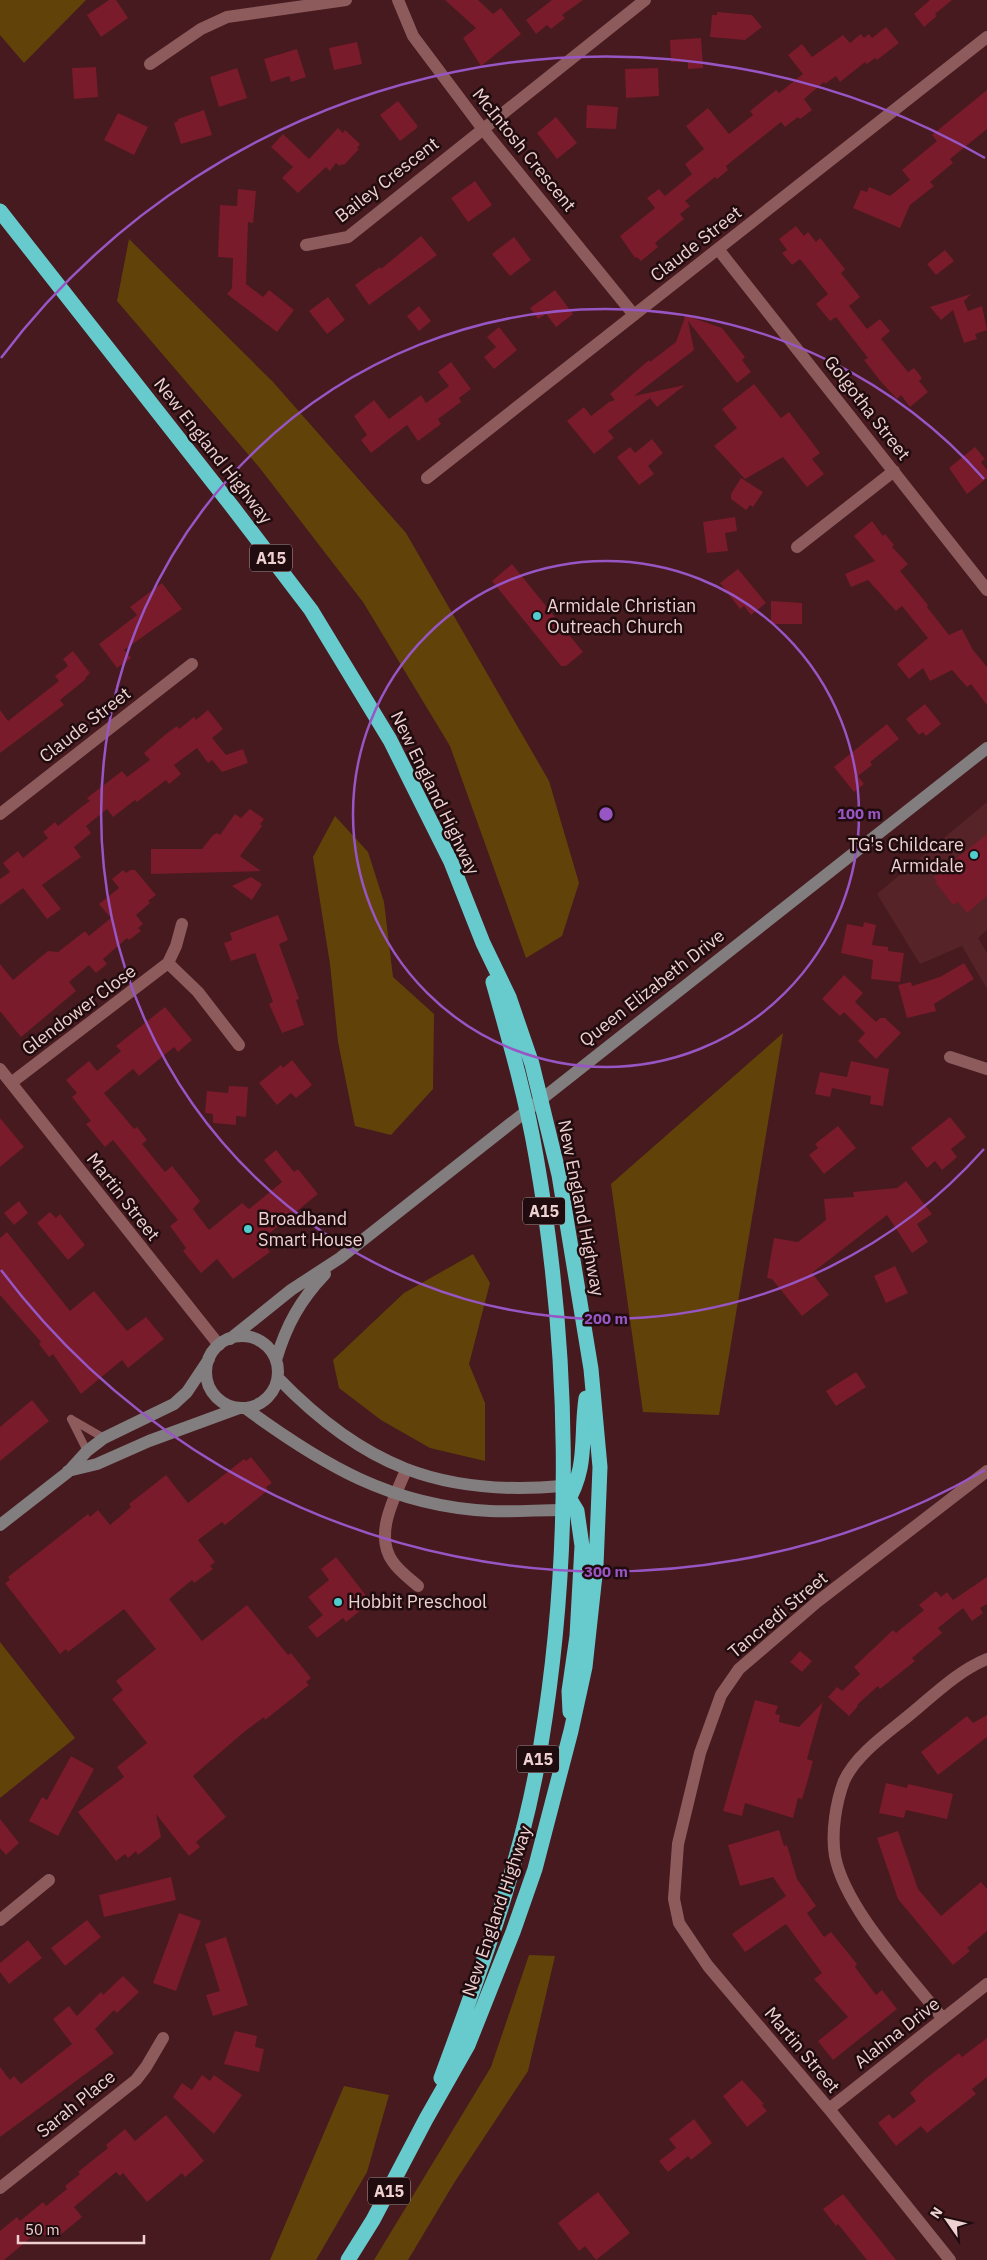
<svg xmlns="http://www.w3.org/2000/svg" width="987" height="2260" viewBox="0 0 987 2260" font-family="'IBM Plex Sans',sans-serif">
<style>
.built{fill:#562328}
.green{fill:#61430a}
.building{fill:#791b2a}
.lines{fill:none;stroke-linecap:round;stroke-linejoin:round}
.lane{stroke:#8e5b5d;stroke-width:8}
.street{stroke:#8e5b5d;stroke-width:12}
.secondary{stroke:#827d7f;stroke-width:12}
.highway{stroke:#67cbce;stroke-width:15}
.ring{fill:none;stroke:#9855c4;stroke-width:2.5}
.poi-dot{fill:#52cdcf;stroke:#200c0e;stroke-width:2}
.labels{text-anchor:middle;stroke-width:5;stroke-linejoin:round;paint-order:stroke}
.shield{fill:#200c0e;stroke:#b19696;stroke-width:1}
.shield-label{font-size:16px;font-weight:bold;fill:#efd1d1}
.street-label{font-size:18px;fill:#efd1d1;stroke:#200c0e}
.poi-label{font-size:18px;fill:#efd1d1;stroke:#200c0e;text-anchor:start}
.centre{fill:#9855c4;stroke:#200c0e;stroke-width:2.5}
.ring-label{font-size:15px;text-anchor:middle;font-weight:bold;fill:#9855c4;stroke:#200c0e;stroke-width:5;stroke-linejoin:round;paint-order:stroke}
</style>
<rect width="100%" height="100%" fill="#461a1e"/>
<path class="built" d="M987,802V930L978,938L987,953V989L962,946L920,964L877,894Z"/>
<path class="green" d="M0,0H86L24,63L0,35Z
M129,239L273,382L406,533L549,781L579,883L562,936L526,958L450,746L363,602L259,467L117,301Z
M335,816L368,852L384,902L393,977L434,1014L433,1089L391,1135L355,1126L338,1042L330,964L313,857Z
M783,1033L719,1415L643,1412L611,1184Z
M473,1254L490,1283L469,1364L485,1403V1461L430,1448L381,1420L339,1388L333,1360L404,1293Z
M0,1642L75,1738L0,1798Z
M529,1955L555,1956L528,2071L454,2183L408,2260H374L491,2067Z
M344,2086L389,2095L367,2172L316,2260H270Z"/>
<path class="building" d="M109,0H116L128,18L101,37L87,15Z
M445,0H478L493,14L501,8L521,34L481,66L463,38L476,28Z
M552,0H583L562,15L565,18L551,29L547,25L536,34L526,20Z
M930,0H952L935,14L937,16L924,27L914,14Z
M717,12L752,15L762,27L745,40L710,37L712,15H717Z
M886,27L899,43L877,60L875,58L867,64L865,62L840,82L836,76L825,84L824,82L804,99L812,110L800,119L798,117L785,127L781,122L726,166L728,170L717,179L715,177L685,201L690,206L680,214L684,219L655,243L658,247L641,261L637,257L635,258L620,236L655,208L647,198L659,189L665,196L692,174L685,164L704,149L686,126L708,108L729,134L753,115L750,111L776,90L779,93L803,74L788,55L802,44L812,57L843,35L850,43L861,34L864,38L869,34L872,38Z
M701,38L703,68L688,69V62H671L670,40Z
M357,42L362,64L334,70L329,48Z
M297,49L306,77L291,82L289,76L271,82L264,59Z
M96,67L98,97L74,99L72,68Z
M237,68L247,98L219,107L210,77Z
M658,68L659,96L626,98L625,69Z
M987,90V129L950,159L953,163L930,182L934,186L910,205L900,228L853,208L861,190L867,192L869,187L890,196L910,180L902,170L937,141L932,135Z
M398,101L417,125V128L400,141L380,115Z
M587,105L618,107L616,129L586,128Z
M204,110L212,135L181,144L174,123L178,121V119Z
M118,113L148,127L134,155L104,140Z
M556,117L577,143L557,159L537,133Z
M338,128L343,133L345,130L360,144L357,148L359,149L344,165L342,164L340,166L336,163L330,171L326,167L298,193L282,178L293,167L271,147L283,134L309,159Z
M475,181L492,205L468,222L451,198Z
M238,189L256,191L253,223L248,222L246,284L263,297L269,290L294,310L277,332L227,294L232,288L233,258L218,257L220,205L237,206Z
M796,226L804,236L808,232L816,242L820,238L845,269L841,273L860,297L849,306L867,329L880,319L890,331L881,339L908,372L914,368L922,378L919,381L928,392L910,407L901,395L897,399L882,383L864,360L868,358L836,317L830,321L816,304L828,294L800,259L792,265L782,253L787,250L779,239Z
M421,236L437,255L369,305L355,285L380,267L381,269Z
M514,237L531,260L510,276L492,254Z
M945,250L954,261L936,275L927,264Z
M555,290L573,314L556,327L546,314L538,319L530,308Z
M971,294L964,301L968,311L982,306L987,330L975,334L977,339L964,343L953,310L941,320L930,307Z
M328,297L345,320L327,334L309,311Z
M419,306L431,321L419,331L407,316Z
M686,314L687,316L722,328L745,357L742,360L751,372L737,383L688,321L694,350L634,396L685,385L657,407L650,398L608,431L614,438L594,454L567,421L584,407L591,416L609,402L615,400L610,394L649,360L650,362L676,342L685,317L683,315Z
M499,327L517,350L494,369L484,357L496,347L487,337Z
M451,362L471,389L459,398L461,402L438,419L441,424L418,441L407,425L371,453L361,440L367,435L354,416L374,400L389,419L421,395L426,403L449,386L438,372Z
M754,384L781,418L789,412L820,453L812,459L824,474L807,487L783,457L745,479L714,446L737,428L722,409Z
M652,439L663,453L648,466L654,474L639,485L617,457L630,447L635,453Z
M975,447L985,459L981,462L987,470V478L967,494L949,468Z
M741,478L763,492L753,507L750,505L746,510L731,499V494Z
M735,517L737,531L725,533L728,551L707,553L703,522Z
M872,521L883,536L885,534L894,545L892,547L908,564L900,571L928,605L927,607L949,635L962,629L973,650L987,667V705L971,684L967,687L952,670L930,681L923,668L909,679L897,664L928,638L902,606L896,611L868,580L851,587L845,574L875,561L854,536Z
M512,564L583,652L566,666H561L492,581Z
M738,569L766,603L751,615L744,606L740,609L720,583Z
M162,583L182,609L124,650L131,658L117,668L99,644L137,615L130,607Z
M771,601L802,603V624H771Z
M73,651L90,673L85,678L86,679L60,700L64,705L0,753V710L8,721L59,681L55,676L68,666L63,659Z
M925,704L941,724L926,736L923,732L919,735L906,719Z
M208,710L223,729L212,738L226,755L243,749L248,763L222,772L212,760L208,763L197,748L174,765L181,774L169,784L166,780L137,802L135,800L113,817L107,809L86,826L91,833L74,847L81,857L42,885L61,909L47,919L23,888L0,905V879L10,872L3,863L18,851L23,858L48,838L43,832L55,822L58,826L84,805L90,801L87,798L122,771L127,777L150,760L144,753L166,734L177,726L179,729L194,717L196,720Z
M887,724L899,739L870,762L872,765L858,776L864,784L854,792L834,767Z
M250,809L264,819L260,824L262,826L240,856L261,871L151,874V849H202L213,835L217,833L220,835L235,814L241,818Z
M987,834V896L967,913L958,902L953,905L935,882L937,881L933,877Z
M123,870L126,873L130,870H135L156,895L148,901L150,903L136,915L143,924L138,928L141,931L129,940L127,938L103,959L107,964L96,973L89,965L69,982L76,991L21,1037L0,1011V964L13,980L48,951L58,952L85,931L89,936L111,918L99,904L119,888L112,879Z
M251,877L262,884L252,900L232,886Z
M278,915L288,940L279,944L299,999L296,1000L304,1025L282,1033L269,1004L273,1002L255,953L231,961L224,943L232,940L230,933Z
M864,922L876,925L872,945L888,947V951L904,953L900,982L871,979L873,960L841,953L847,924L863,927Z
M964,963L974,979L934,1004L936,1011L907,1018L898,985L911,982L912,986L940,977Z
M844,975L863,993L855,1002L876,1022L880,1018H885L901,1033L876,1059L858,1041L865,1033L844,1012L840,1016L822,999Z
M165,1007L192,1040L178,1052L174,1047L139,1076L133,1069L104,1093L134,1129L137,1127L147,1140L142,1144L165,1172L172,1166L200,1201L193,1209L209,1230L242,1203L249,1209L282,1182L264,1160L276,1150L294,1172L298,1169L318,1194L261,1240L270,1252L233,1279L217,1259L201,1273L183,1251L186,1248L170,1226L178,1220L113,1140L105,1147L86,1124L91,1121L72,1097L77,1093L66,1080L89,1061L97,1071L121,1051L116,1046Z
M292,1060L312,1085L296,1098L291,1093L277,1105L259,1083L281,1065L283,1068Z
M851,1061L889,1069L883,1106L870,1104L871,1096L832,1088L830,1097L815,1094L820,1072L847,1077Z
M229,1086L248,1087L246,1117L236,1116V1125L213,1123V1114L205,1113L207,1091L228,1093Z
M950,1117L966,1137L951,1149L957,1157L942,1170L935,1161L927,1168L911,1148Z
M0,1118L24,1147L0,1167Z
M838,1126L856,1148L824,1174L809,1155L818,1148L815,1144Z
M906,1181L932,1214L917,1224L928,1242L912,1253L887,1215L812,1273L829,1295L802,1316L772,1279L767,1278L774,1238L798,1242L826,1220L824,1199L854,1197L853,1192L897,1188Z
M19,1201L28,1213L14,1225L4,1213Z
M50,1212L56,1218L60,1214L85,1245L68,1260L37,1223Z
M7,1232L70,1311L94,1291L127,1331L146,1317L164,1339L128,1368L122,1360L81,1394L53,1354L49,1357L39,1344L41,1342L0,1295V1238Z
M895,1266L908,1293L886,1303L874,1276Z
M856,1372L866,1387L836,1406L826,1391Z
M32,1400L49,1421L0,1461V1427Z
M251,1457L272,1483L266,1487L268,1490L225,1525L222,1522L198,1540L215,1562L210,1566L213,1569L194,1583L192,1580L169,1599L202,1641L247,1605L288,1655L291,1653L311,1678L306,1682L309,1685L265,1720L264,1717L244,1732L193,1776L226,1817L196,1842L200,1847L189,1856L156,1814L161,1837L138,1855L136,1851L128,1858L125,1854L116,1861L78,1812L124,1777L117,1767L147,1743L112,1699L123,1690L116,1681L156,1649L124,1609L68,1652L66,1649L60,1654L5,1583L10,1580L8,1577L88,1514L90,1517L98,1510L110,1525L131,1507L129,1504L166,1475L188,1503L244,1459L246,1461Z
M336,1557L368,1598L358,1606L361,1610L346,1622L343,1618L317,1638L308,1627L323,1615L308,1597L329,1580L321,1569Z
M987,1577V1604L980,1608L983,1613L972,1621L963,1608L938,1628L942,1633L912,1658L915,1661L880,1689L878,1686L857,1705L858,1706L849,1716L828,1697L837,1687L842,1691L860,1674L854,1667L893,1630L896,1633L924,1610L919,1605L936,1591L941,1597L947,1592L953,1600Z
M800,1651L812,1661L802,1672L790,1662Z
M755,1700L778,1706L775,1714L780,1715L779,1722L799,1727L823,1702L807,1759L813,1761L807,1783L802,1799L798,1798L793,1818L745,1803L742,1816L723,1811Z
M987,1715V1737L938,1775L921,1752L967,1716L973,1723Z
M71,1756L94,1769L58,1836L29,1821L42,1797L47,1800Z
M886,1783L907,1788L908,1784L953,1794L947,1819L906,1810L904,1818L879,1813Z
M0,1819L19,1843L6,1855L0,1848Z
M779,1830L784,1846L787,1845L797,1879L816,1906L807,1913L824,1937L831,1932L857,1964L855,1967L876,1995L882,1990L897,2009L833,2060L818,2041L848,2017L814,1979L822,1973L786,1924L745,1952L732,1934L786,1896L773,1877L740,1886L728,1845Z
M898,1831L918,1889L941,1916L981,1882L987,1889V1931L967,1948L970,1951L953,1965L898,1899L877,1838Z
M171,1877L176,1900L104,1917L99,1895Z
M179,1913L201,1921L176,1991L153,1983Z
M87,1920L101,1937L65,1966L51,1948Z
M226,1937L248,2005L213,2016L206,1995L220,1991L205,1944Z
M28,1940L42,1958L9,1984L0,1972V1963Z
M123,1976L139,1992L117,2013L114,2010L95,2029L114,2053L0,2137V2067L10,2080L14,2076L21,2084L72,2044L53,2019L69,2006L77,2016L101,1992L103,1995Z
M235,2031L257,2036L255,2047L264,2049L259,2072L224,2064Z
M987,2038V2077L972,2089L976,2094L927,2133L921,2126L896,2146L878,2123L889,2114L893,2119L916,2101L910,2093L925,2079L959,2053L962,2057Z
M202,2075L210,2081L214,2075L242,2095L214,2134L173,2097L182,2083L192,2090Z
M742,2080L764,2104L762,2105L767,2111L747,2127L723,2096Z
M166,2115L204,2161L185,2177L182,2173L147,2202L123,2173L120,2176L116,2172L74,2207L82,2217L59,2236L55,2230L46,2237L40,2230L4,2260H0V2231L17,2217L20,2221L43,2202L46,2206L67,2189L65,2186L80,2174L78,2172L108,2148L106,2145L125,2129L135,2141Z
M694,2119L712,2143L691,2160L688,2156L668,2172L659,2161L676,2148L669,2139Z
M598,2192L630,2233L596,2260L585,2246L579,2251L558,2223Z
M843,2194L880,2240L896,2260H867L838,2224L836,2226L823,2209Z"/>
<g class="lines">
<path class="lane" d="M71,1419L104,1438
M71,1419L87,1451"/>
<path class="street" d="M398,0L413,36L482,128L634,315
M150,64L201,29L227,17L346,0
M306,245L348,237L645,0
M718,249L987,590
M427,478L987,37
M797,547L894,471
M0,814L192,664
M168,963L198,992L239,1045
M950,1057L987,1069
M0,1069L219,1345
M11,1083L168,963L176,946L182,924
M406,1470C395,1497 373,1535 393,1562C399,1571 410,1579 418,1586
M0,1920L49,1880
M943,2019C910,1976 845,1909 835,1856C831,1833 836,1802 844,1781C855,1757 882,1737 902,1721C929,1700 955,1672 987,1659
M829,2109L987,1984
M0,2188L136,2080L146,2067L163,2038
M950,2260L829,2109L708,1966L679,1923L674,1899L678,1844L700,1753L721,1695L739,1669L817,1602L987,1471"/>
<path class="secondary" d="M206 1372a36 36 0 1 1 72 0a36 36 0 1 1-72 0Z
M230,1339L291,1290L340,1258L987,748
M276,1360C286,1326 300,1300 325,1274
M278,1378C362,1465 440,1497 562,1486
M245,1408C323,1465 391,1506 490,1511C514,1512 539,1510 562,1510
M68,1471L97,1464L149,1441L239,1408
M0,1525L68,1472L87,1451L104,1438L174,1404L187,1392L209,1359"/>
<path class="highway" d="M0,211L234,509L311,610L390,740L451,862L483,943L509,997L532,1064L559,1175L591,1369L600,1467L596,1566L585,1667L571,1731L535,1869L513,1932L468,2045L426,2119L373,2220L348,2260
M563,1488L577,1511L582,1546L577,1636L569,1691L570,1712
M565,1506C589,1466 580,1440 586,1398
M441,2078C481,1970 523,1858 541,1744C573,1551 570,1349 536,1156C526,1097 509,1039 493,982"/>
</g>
<g class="ring">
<circle cx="606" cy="814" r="253"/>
<path d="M984 1149A505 505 0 1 1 984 479"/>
<path d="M985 1470A758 758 0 0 1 1 1270M1 358A758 758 0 0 1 985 158"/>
</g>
<g class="poi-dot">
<circle cx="537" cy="616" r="5"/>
<circle cx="974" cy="855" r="5"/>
<circle cx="248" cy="1229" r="5"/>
<circle cx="338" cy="1602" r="5"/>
</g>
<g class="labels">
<g class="shield">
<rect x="250" y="544.5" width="42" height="27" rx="4"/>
<rect x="523" y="1197.5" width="42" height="27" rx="4"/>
<rect x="517" y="1745.5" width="42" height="27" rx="4"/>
<rect x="368" y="2177.5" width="42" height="27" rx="4"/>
</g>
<g class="shield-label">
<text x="271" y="564">A15</text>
<text x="544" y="1217">A15</text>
<text x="538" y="1765">A15</text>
<text x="389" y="2197">A15</text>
</g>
<g class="street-label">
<text transform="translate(524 150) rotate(51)" y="6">McIntosh Crescent</text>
<text transform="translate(387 180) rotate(-38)" y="6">Bailey Crescent</text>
<text transform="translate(696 244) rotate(-38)" y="6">Claude Street</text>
<text transform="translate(867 408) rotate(52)" y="6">Golgotha Street</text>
<text transform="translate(213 451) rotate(52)" y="6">New England Highway</text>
<text transform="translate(85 725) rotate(-38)" y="6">Claude Street</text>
<text transform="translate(435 793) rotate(64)" y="6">New England Highway</text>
<text transform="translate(652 988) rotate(-38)" y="6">Queen Elizabeth Drive</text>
<text transform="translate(79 1010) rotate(-37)" y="6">Glendower Close</text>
<text transform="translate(123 1197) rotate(52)" y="6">Martin Street</text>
<text transform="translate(581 1208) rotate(79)" y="6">New England Highway</text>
<text transform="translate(778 1615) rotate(-40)" y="6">Tancredi Street</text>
<text transform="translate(497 1911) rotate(-71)" y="6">New England Highway</text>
<text transform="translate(897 2033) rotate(-38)" y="6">Alahna Drive</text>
<text transform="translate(802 2050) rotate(50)" y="6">Martin Street</text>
<text transform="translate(76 2104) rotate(-39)" y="6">Sarah Place</text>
</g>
<g class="poi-label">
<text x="547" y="612">Armidale Christian<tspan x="547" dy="21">Outreach Church</tspan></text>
<text x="964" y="851" text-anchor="end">TG's Childcare<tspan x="964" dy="21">Armidale</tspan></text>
<text x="258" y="1225">Broadband<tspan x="258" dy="21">Smart House</tspan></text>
<text x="348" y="1608">Hobbit Preschool</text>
</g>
</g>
<circle cx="606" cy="814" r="8" class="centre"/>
<g class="ring-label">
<text x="859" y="819">100 m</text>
<text x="606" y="1324">200 m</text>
<text x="606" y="1577">300 m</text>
</g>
<g transform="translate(947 2220) rotate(304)" stroke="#200c0e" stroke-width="4" paint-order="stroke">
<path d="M0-4L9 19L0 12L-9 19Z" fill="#efd1d1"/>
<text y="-8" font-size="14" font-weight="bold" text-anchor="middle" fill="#efd1d1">N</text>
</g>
<path d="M18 2235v8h126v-8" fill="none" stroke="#efd1d1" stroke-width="2.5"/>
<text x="25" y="2235" font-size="15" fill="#efd1d1" stroke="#200c0e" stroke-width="4" paint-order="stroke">50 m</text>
</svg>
